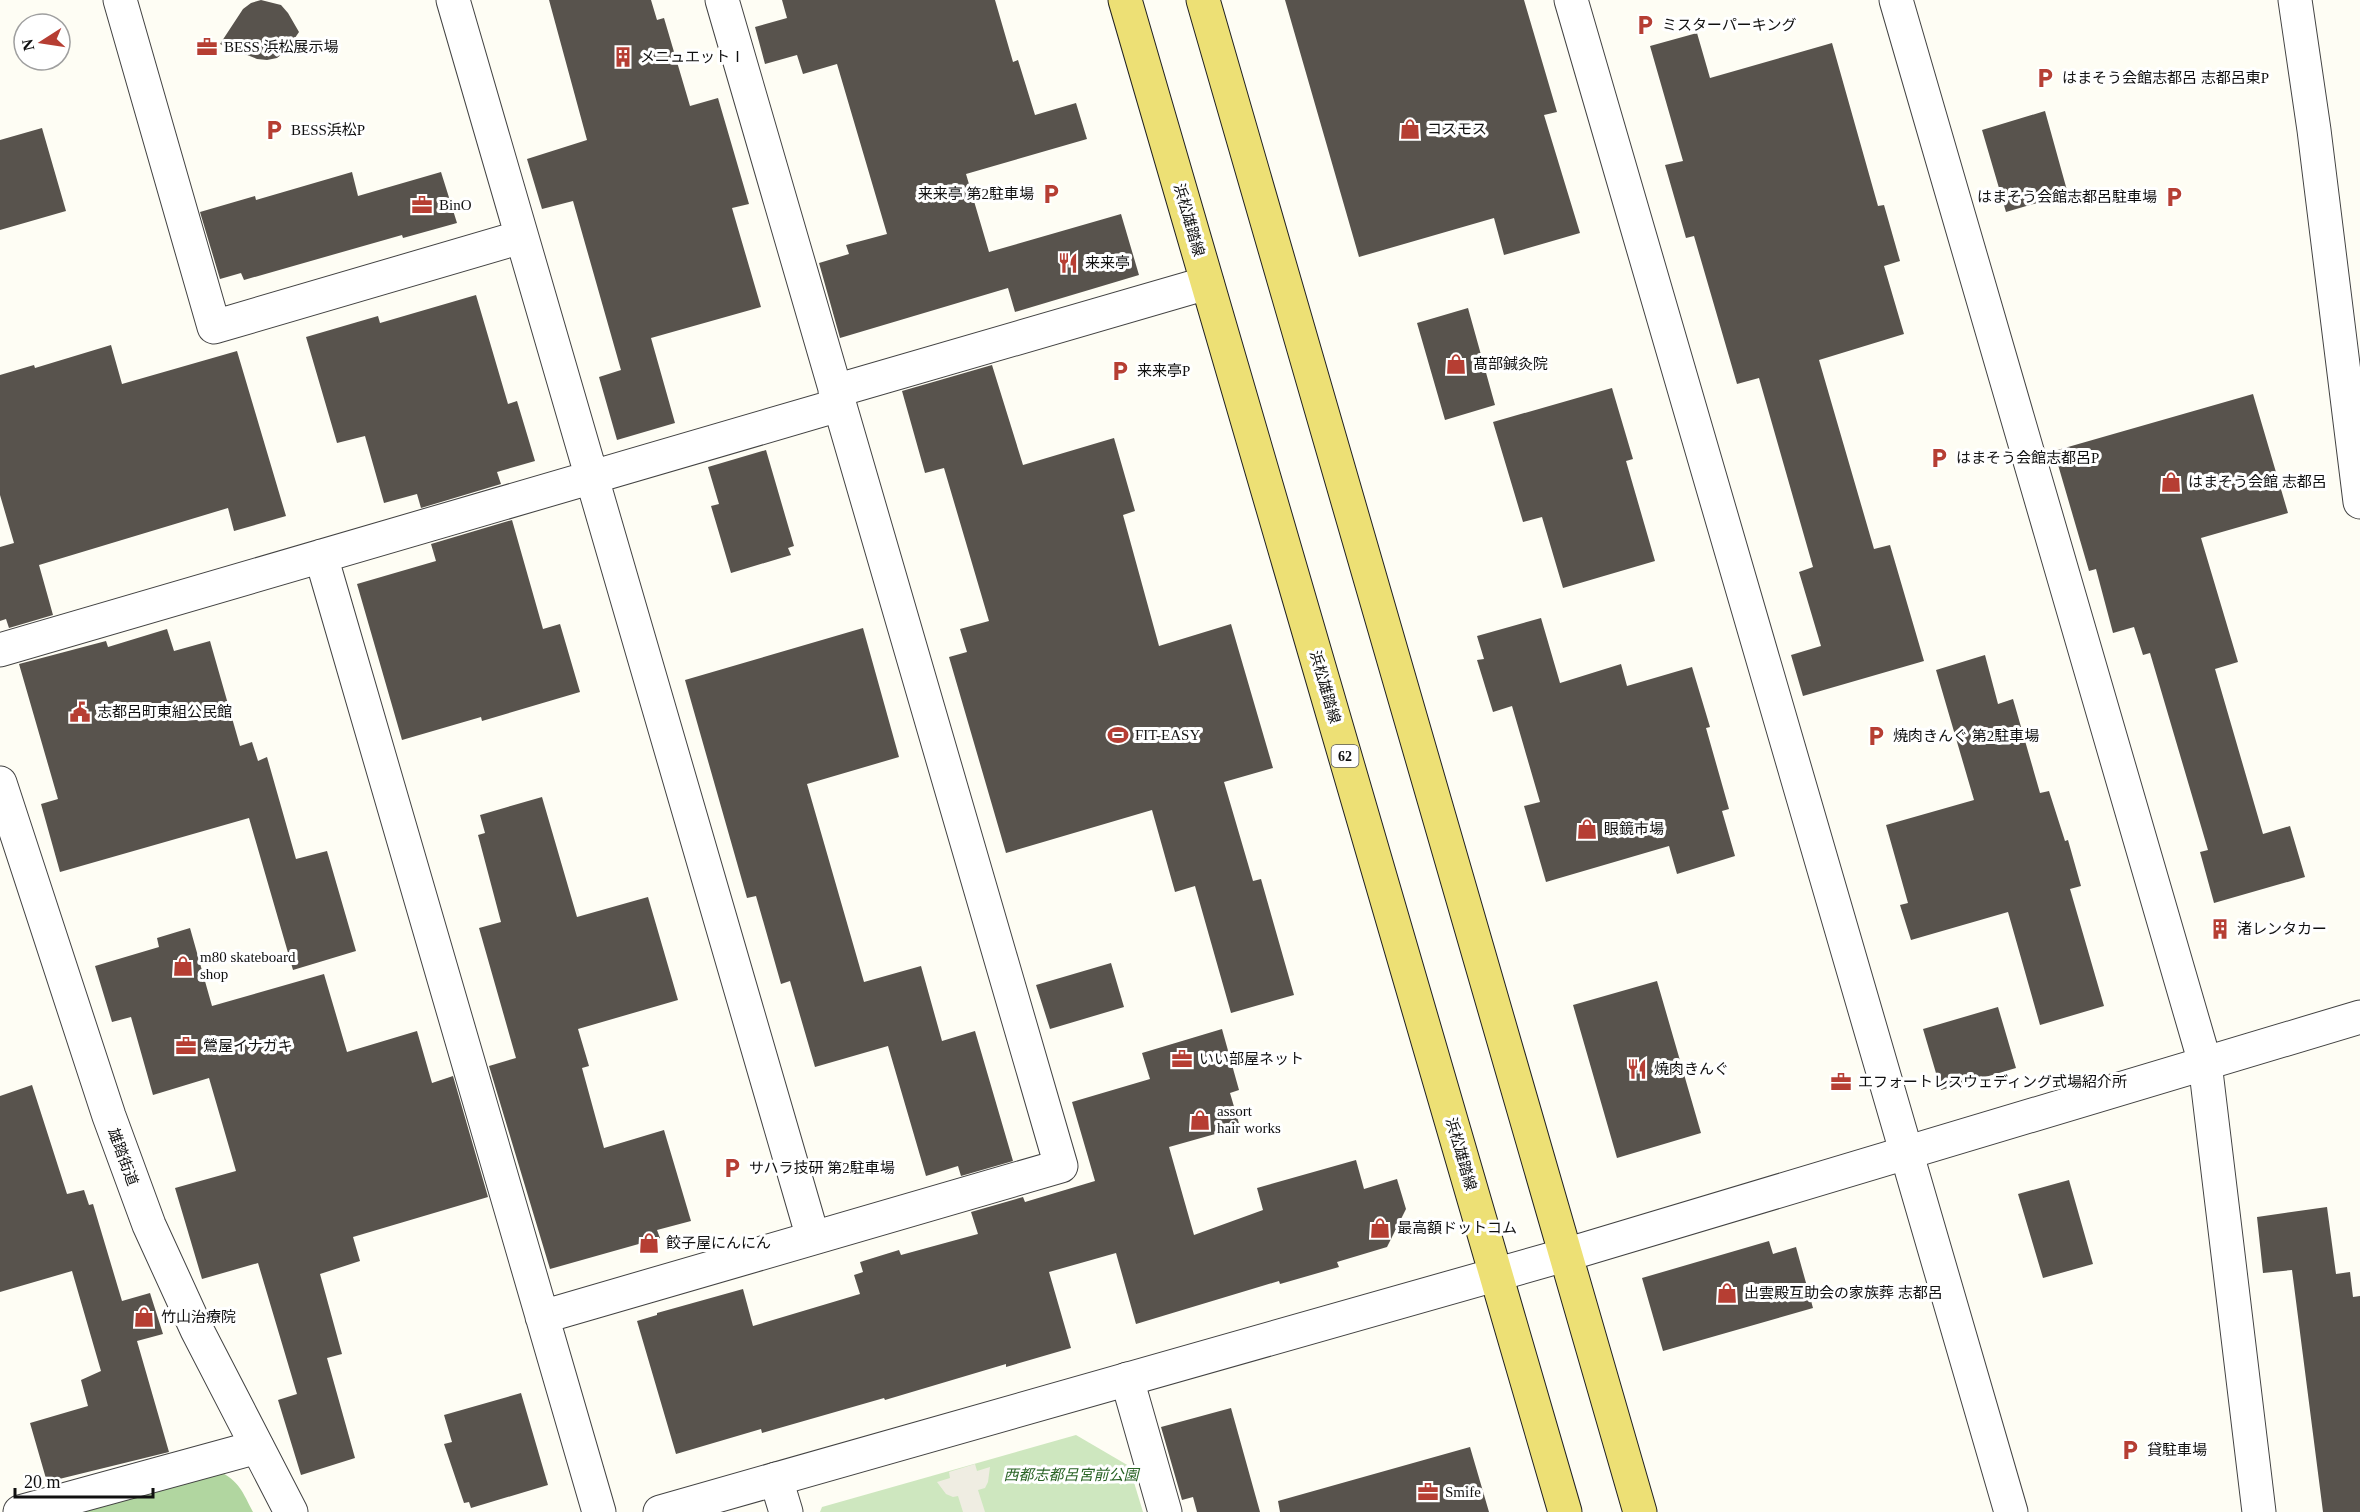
<svg xmlns="http://www.w3.org/2000/svg" width="2360" height="1512" viewBox="0 0 2360 1512" font-family="'Times New Roman','Noto Sans JP',serif">
<style>
.green{fill:#cee7bf}
.forest{fill:#b1d6a0}
.plaza{fill:#efede2}
.building{fill:#58534d}
.lines{fill:none;stroke-linecap:round;stroke-linejoin:round}
.minor-casing{stroke:#434343;stroke-width:35}
.tertiary-casing{stroke:#434343;stroke-width:35}
.primary-casing{stroke:#212121;stroke-width:35}
.minor{stroke:#fff;stroke-width:33}
.tertiary{stroke:#fff;stroke-width:33}
.primary{stroke:#ede075;stroke-width:33}
.labels{text-anchor:middle;stroke-width:6;stroke-linejoin:round;paint-order:stroke}
.shield{fill:#fff;stroke:#585858;stroke-width:1.5}
.shield-label{font-size:14px;font-weight:bold;fill:#101010}
.poi-label{font-size:15px;fill:#101010;stroke:#fff;text-anchor:start}
.street-label{font-size:15px;fill:#101010;stroke:#fff}
.park-label{font-size:15px;font-style:italic;fill:#296325;stroke:#fff}
</style>
<rect width="100%" height="100%" fill="#fefdf4"/>
<path class="green" d="M1076,1435L1129,1466L1143,1512H820L822,1507Z"/>
<path class="forest" d="M218,1471C239,1480 243,1493 253,1512H61Z"/>
<path class="plaza" d="M975,1464L977,1471L990,1467L988,1482L985,1488L978,1490L985,1512H963L958,1496L953,1497L946,1494L937,1482L950,1478L949,1472Z"/>
<path class="building" d="M261,0L281,5L288,13L299,32L286,51L277,58L267,60L257,59L220,44L243,9L251,3Z
M549,0H651L657,20L664,18L690,106L718,98L749,204L732,208L761,307L651,338L675,423L617,440L599,377L621,370L573,201L542,209L527,159L587,140Z
M782,0H995L1013,62L1018,60L1035,115L1076,103L1087,139L966,174L989,252L1121,214L1139,275L1015,312L1008,288L840,338L819,263L849,254L846,245L887,234L837,64L803,74L797,55L765,64L755,27L787,18Z
M1285,0H1524L1557,112L1544,115L1580,233L1504,255L1494,218L1359,257Z
M1697,33L1710,78L1832,43L1878,206L1884,205L1900,261L1884,266L1904,334L1819,360L1874,549L1890,545L1924,661L1803,696L1791,655L1821,646L1799,572L1813,567L1759,378L1737,384L1694,236L1686,238L1665,165L1683,161L1650,46Z
M2045,111L2068,194L2006,212L1982,130Z
M42,128L66,211L0,230V140Z
M352,172L358,196L441,172L457,223L403,238L402,235L244,280L241,273L220,279L200,212L255,196L256,200Z
M476,295L508,404L517,401L535,461L497,472L501,484L421,508L417,494L384,503L365,436L337,443L306,337L378,316L380,323Z
M1468,308L1495,405L1445,420L1417,323Z
M111,345L122,384L237,351L286,516L234,531L228,508L39,565L53,615L9,628L6,619L0,621V547L14,543L0,495V375L34,365L35,368Z
M992,365L1023,465L1114,438L1135,511L1123,515L1159,646L1231,624L1273,768L1224,782L1253,881L1261,879L1294,995L1231,1013L1195,886L1175,892L1152,810L1006,853L949,657L967,652L960,629L989,621L944,468L925,473L902,391Z
M1612,388L1633,459L1626,461L1655,561L1563,588L1542,517L1523,522L1493,422Z
M2253,394L2288,513L2201,538L2238,662L2215,669L2263,834L2290,826L2305,877L2214,903L2200,852L2208,850L2150,653L2143,655L2134,627L2113,633L2096,569L2089,571L2054,451Z
M766,450L794,546L788,548L791,555L731,573L711,506L719,504L708,467Z
M512,520L543,629L560,624L580,692L482,721L481,717L402,740L357,584L436,561L431,544Z
M1541,618L1560,683L1621,664L1627,686L1692,667L1710,727L1706,728L1729,809L1722,811L1735,856L1677,874L1669,846L1546,882L1524,806L1540,802L1512,706L1493,712L1477,660L1484,659L1477,636Z
M863,628L899,757L807,784L864,982L921,966L942,1041L975,1031L1013,1161L961,1176L958,1166L926,1176L888,1046L815,1067L790,981L781,984L756,896L747,898L685,680Z
M167,629L174,651L210,641L240,746L252,742L258,761L267,757L296,859L327,851L356,951L293,970L249,818L60,872L41,804L58,799L19,664L106,641L108,647Z
M1985,655L1998,704L2013,699L2040,793L2049,791L2065,841L2068,840L2081,886L2070,889L2104,1006L2040,1025L2008,912L1911,940L1900,905L1908,903L1886,825L1974,800L1936,670Z
M542,797L577,917L648,897L678,1000L578,1029L589,1066L582,1068L604,1148L664,1130L691,1221L657,1230L660,1238L550,1269L489,1066L516,1058L479,928L501,922L478,835L485,833L480,815Z
M190,928L212,1006L324,974L347,1052L417,1031L432,1083L453,1076L488,1197L353,1237L360,1261L320,1274L342,1354L327,1358L355,1458L301,1475L278,1400L297,1394L258,1263L202,1279L175,1188L236,1171L209,1078L153,1095L131,1017L112,1022L95,966L159,947L157,938Z
M1111,963L1124,1007L1050,1029L1036,985Z
M1657,981L1701,1133L1617,1158L1573,1005Z
M1998,1007L2016,1068L1941,1090L1923,1029Z
M1222,1029L1239,1090L1230,1093L1240,1127L1169,1147L1194,1235L1263,1210L1257,1188L1356,1160L1364,1189L1397,1179L1406,1209L1387,1247L1337,1262L1339,1267L1280,1284L1279,1281L1136,1324L1116,1253L1049,1272L1071,1348L1006,1367V1364L885,1400L884,1398L762,1433L761,1429L676,1454L637,1321L657,1315V1313L743,1289L753,1326L860,1294L854,1275L863,1272L860,1262L899,1250L901,1255L978,1234L971,1212L1023,1197L1025,1202L1095,1181L1072,1102L1150,1079L1142,1053Z
M32,1085L67,1194L84,1190L89,1205L93,1204L122,1301L150,1293L163,1334L137,1341L169,1452L47,1482L30,1423L88,1406L81,1380L101,1371L72,1271L0,1292V1096Z
M2069,1180L2093,1264L2043,1278L2018,1194Z
M2327,1207L2336,1274L2350,1272L2353,1297L2360,1296V1512H2323L2292,1270L2263,1273L2257,1217Z
M1769,1241L1773,1254L1796,1247L1813,1308L1663,1351L1642,1278Z
M521,1393L548,1485L471,1508L469,1502L464,1503L444,1444L452,1442L444,1415Z
M1231,1408L1260,1512H1197L1193,1497L1182,1500L1161,1427Z
M1470,1447L1489,1512H1280L1278,1501Z"/>
<g class="lines">
<g class="minor-casing">
<path id="minor" d="M120,0L214,327L521,237
M453,0L813,1238
M1571,0L2011,1512
M1896,0L2205,1063L2259,1512
M835,391L1207,283
M321,556L599,1512
M0,650L839,405
M542,1317L1061,1166L722,0
M1127,1379L1165,1512
M776,1479L786,1512
M20,1512L257,1447"/>
</g>
<g class="tertiary-casing">
<path id="tertiary" d="M2295,0L2314,130L2360,502
M0,783L109,1116L149,1225L197,1330L291,1512
M660,1512L1565,1255L2360,1017"/>
</g>
<g class="primary-casing">
<path id="primary" d="M1125,0L1565,1512
M1203,0L1640,1512"/>
</g>
<use href="#minor" class="minor"/>
<use href="#tertiary" class="tertiary"/>
<use href="#primary" class="primary"/>
</g>
<defs>
<g id="parking-bare" transform="scale(1.62)"><path d="M-3.5-5.5H1a3.5 3.5 0 0 1 0 7H-1V5.5H-3.5ZM-1-3.4V-.6H.8a1.4 1.4 0 0 0 0-2.8Z" fill="#b63e33" stroke="#fff" stroke-width="2.5" paint-order="stroke"/></g>
<g id="office-bare" transform="scale(1.62)"><path d="M-6-3h4V-5.5h4V-3h4V5H-6ZM-1-4.5V-3h2v-1.5ZM-6 0V1H6V0Z" fill="#b63e33" stroke="#fff" stroke-width="2.5" paint-order="stroke"/></g>
<g id="building-bare" transform="scale(1.62)"><path d="M-4-6H4V6H1V3H-1V6H-4ZM-2.5-4.3h1.7v1.8h-1.7ZM.8-4.3h1.7v1.8H.8ZM-2.5-1h1.7V.8h-1.7ZM.8-1h1.7V.8H.8Z" fill="#b63e33" stroke="#fff" stroke-width="2.5" paint-order="stroke"/></g>
<g id="shop-bare" transform="scale(1.62)"><path d="M-5-2.5h2.3a2.7 3.5 0 0 1 5.4 0H5L5.5 6h-11ZM-1.5-2.5h3a1.5 2.3 0 0 0-3 0Z" fill="#b63e33" stroke="#fff" stroke-width="2.5" paint-order="stroke"/></g>
<g id="restaurant-bare" transform="scale(1.62)"><path d="M-5-6h1v4h1v-4h1v4h1v-4h1v5L-1.5 .5V6h-2V.5L-5-1ZM5-6V6H3V1.5H1.5Q1.5-4 5-6Z" fill="#b63e33" stroke="#fff" stroke-width="2.5" paint-order="stroke"/></g>
<g id="civic-bare" transform="scale(1.62)"><path d="M-.6-6.5H3V-4.5H.6V-3L4-1V1h2V6H-6V1h2V-1L-.6-3ZM-1.2 2.5V6h2.4V2.5Z" fill="#b63e33" stroke="#fff" stroke-width="2.5" paint-order="stroke"/></g>
<g id="stadium-bare" transform="scale(1.62)"><path d="M0-5a6.5 5 0 1 0 0 10a6.5 5 0 1 0 0-10ZM-3.5-1.8h7v3.6h-7Z" fill="#b63e33" stroke="#fff" stroke-width="2.5" paint-order="stroke"/></g>
</defs>
<g fill-rule="evenodd">
<use href="#parking-bare" x="1645" y="25"/>
<use href="#office-bare" x="207" y="47"/>
<use href="#building-bare" x="623" y="57"/>
<use href="#parking-bare" x="2045" y="78"/>
<use href="#shop-bare" x="1410" y="129"/>
<use href="#parking-bare" x="274" y="130"/>
<use href="#parking-bare" x="1051" y="194"/>
<use href="#parking-bare" x="2174" y="197"/>
<use href="#office-bare" x="422" y="205"/>
<use href="#restaurant-bare" x="1068" y="263"/>
<use href="#shop-bare" x="1456" y="364"/>
<use href="#parking-bare" x="1120" y="371"/>
<use href="#parking-bare" x="1939" y="458"/>
<use href="#shop-bare" x="2171" y="482"/>
<use href="#civic-bare" x="80" y="712"/>
<use href="#stadium-bare" x="1118" y="735"/>
<use href="#parking-bare" x="1876" y="736"/>
<use href="#shop-bare" x="1587" y="829"/>
<use href="#building-bare" x="2220" y="929"/>
<use href="#shop-bare" x="183" y="966"/>
<use href="#office-bare" x="186" y="1046"/>
<use href="#office-bare" x="1182" y="1059"/>
<use href="#restaurant-bare" x="1637" y="1069"/>
<use href="#office-bare" x="1841" y="1082"/>
<use href="#shop-bare" x="1200" y="1120"/>
<use href="#parking-bare" x="732" y="1168"/>
<use href="#shop-bare" x="1380" y="1228"/>
<use href="#shop-bare" x="649" y="1243"/>
<use href="#shop-bare" x="1727" y="1293"/>
<use href="#shop-bare" x="144" y="1317"/>
<use href="#parking-bare" x="2130" y="1450"/>
<use href="#office-bare" x="1428" y="1492"/>
</g>
<g class="labels">
<rect class="shield" x="1331.5" y="745" width="27" height="22" rx="4.5"/>
<g class="shield-label">
<text x="1345" y="761">62</text>
</g>
<g class="poi-label">
<text x="1662" y="30">ミスターパーキング</text>
<text x="224" y="52">BESS 浜松展示場</text>
<text x="640" y="62">メニュエットⅠ</text>
<text x="2062" y="83">はまそう会館志都呂 志都呂東P</text>
<text x="1427" y="134">コスモス</text>
<text x="291" y="135">BESS浜松P</text>
<text x="1034" y="199" text-anchor="end">来来亭 第2駐車場</text>
<text x="2157" y="202" text-anchor="end">はまそう会館志都呂駐車場</text>
<text x="439" y="210">BinO</text>
<text x="1085" y="268">来来亭</text>
<text x="1473" y="369">髙部鍼灸院</text>
<text x="1137" y="376">来来亭P</text>
<text x="1956" y="463">はまそう会館志都呂P</text>
<text x="2188" y="487">はまそう会館 志都呂</text>
<text x="97" y="717">志都呂町東組公民館</text>
<text x="1135" y="740">FIT-EASY</text>
<text x="1893" y="741">焼肉きんぐ 第2駐車場</text>
<text x="1604" y="834">眼鏡市場</text>
<text x="2237" y="934">渚レンタカー</text>
<text x="200" y="962">m80 skateboard<tspan x="200" dy="17">shop</tspan></text>
<text x="203" y="1051">鶯屋イナガキ</text>
<text x="1199" y="1064">いい部屋ネット</text>
<text x="1654" y="1074">焼肉きんぐ</text>
<text x="1858" y="1087">エフォートレスウェディング式場紹介所</text>
<text x="1217" y="1116">assort<tspan x="1217" dy="17">hair works</tspan></text>
<text x="749" y="1173">サハラ技研 第2駐車場</text>
<text x="1397" y="1233">最高額ドットコム</text>
<text x="666" y="1248">餃子屋にんにん</text>
<text x="1744" y="1298">出雲殿互助会の家族葬 志都呂</text>
<text x="161" y="1322">竹山治療院</text>
<text x="2147" y="1455">貸駐車場</text>
<text x="1445" y="1497">Smife</text>
</g>
<g class="street-label">
<text transform="translate(1189 220) rotate(74)" y="5">浜松雄踏線</text>
<text transform="translate(1325 687) rotate(74)" y="5">浜松雄踏線</text>
<text transform="translate(1461 1154) rotate(74)" y="5">浜松雄踏線</text>
<text transform="translate(123 1157) rotate(70)" y="5">雄踏街道</text>
</g>
<g class="park-label">
<text x="1071" y="1480">西都志都呂宮前公園</text>
</g>
</g>
<g transform="translate(42 42) rotate(258)"><circle r="28" fill="#ffffff" stroke="#9f9f9f" stroke-width="1.5"/>
<path d="M0-4.5L10 22L0 15L-10 22Z" fill="#b63e33"/>
<text y="-9" font-size="16" font-weight="bold" text-anchor="middle" fill="#101010">N</text>
</g>
<path d="M15 1488v9h138v-9" fill="none" stroke="#101010" stroke-width="3"/>
<text x="24" y="1488" font-size="18" fill="#101010" stroke="#ffffff" stroke-width="4.5" paint-order="stroke">20 m</text>
</svg>
